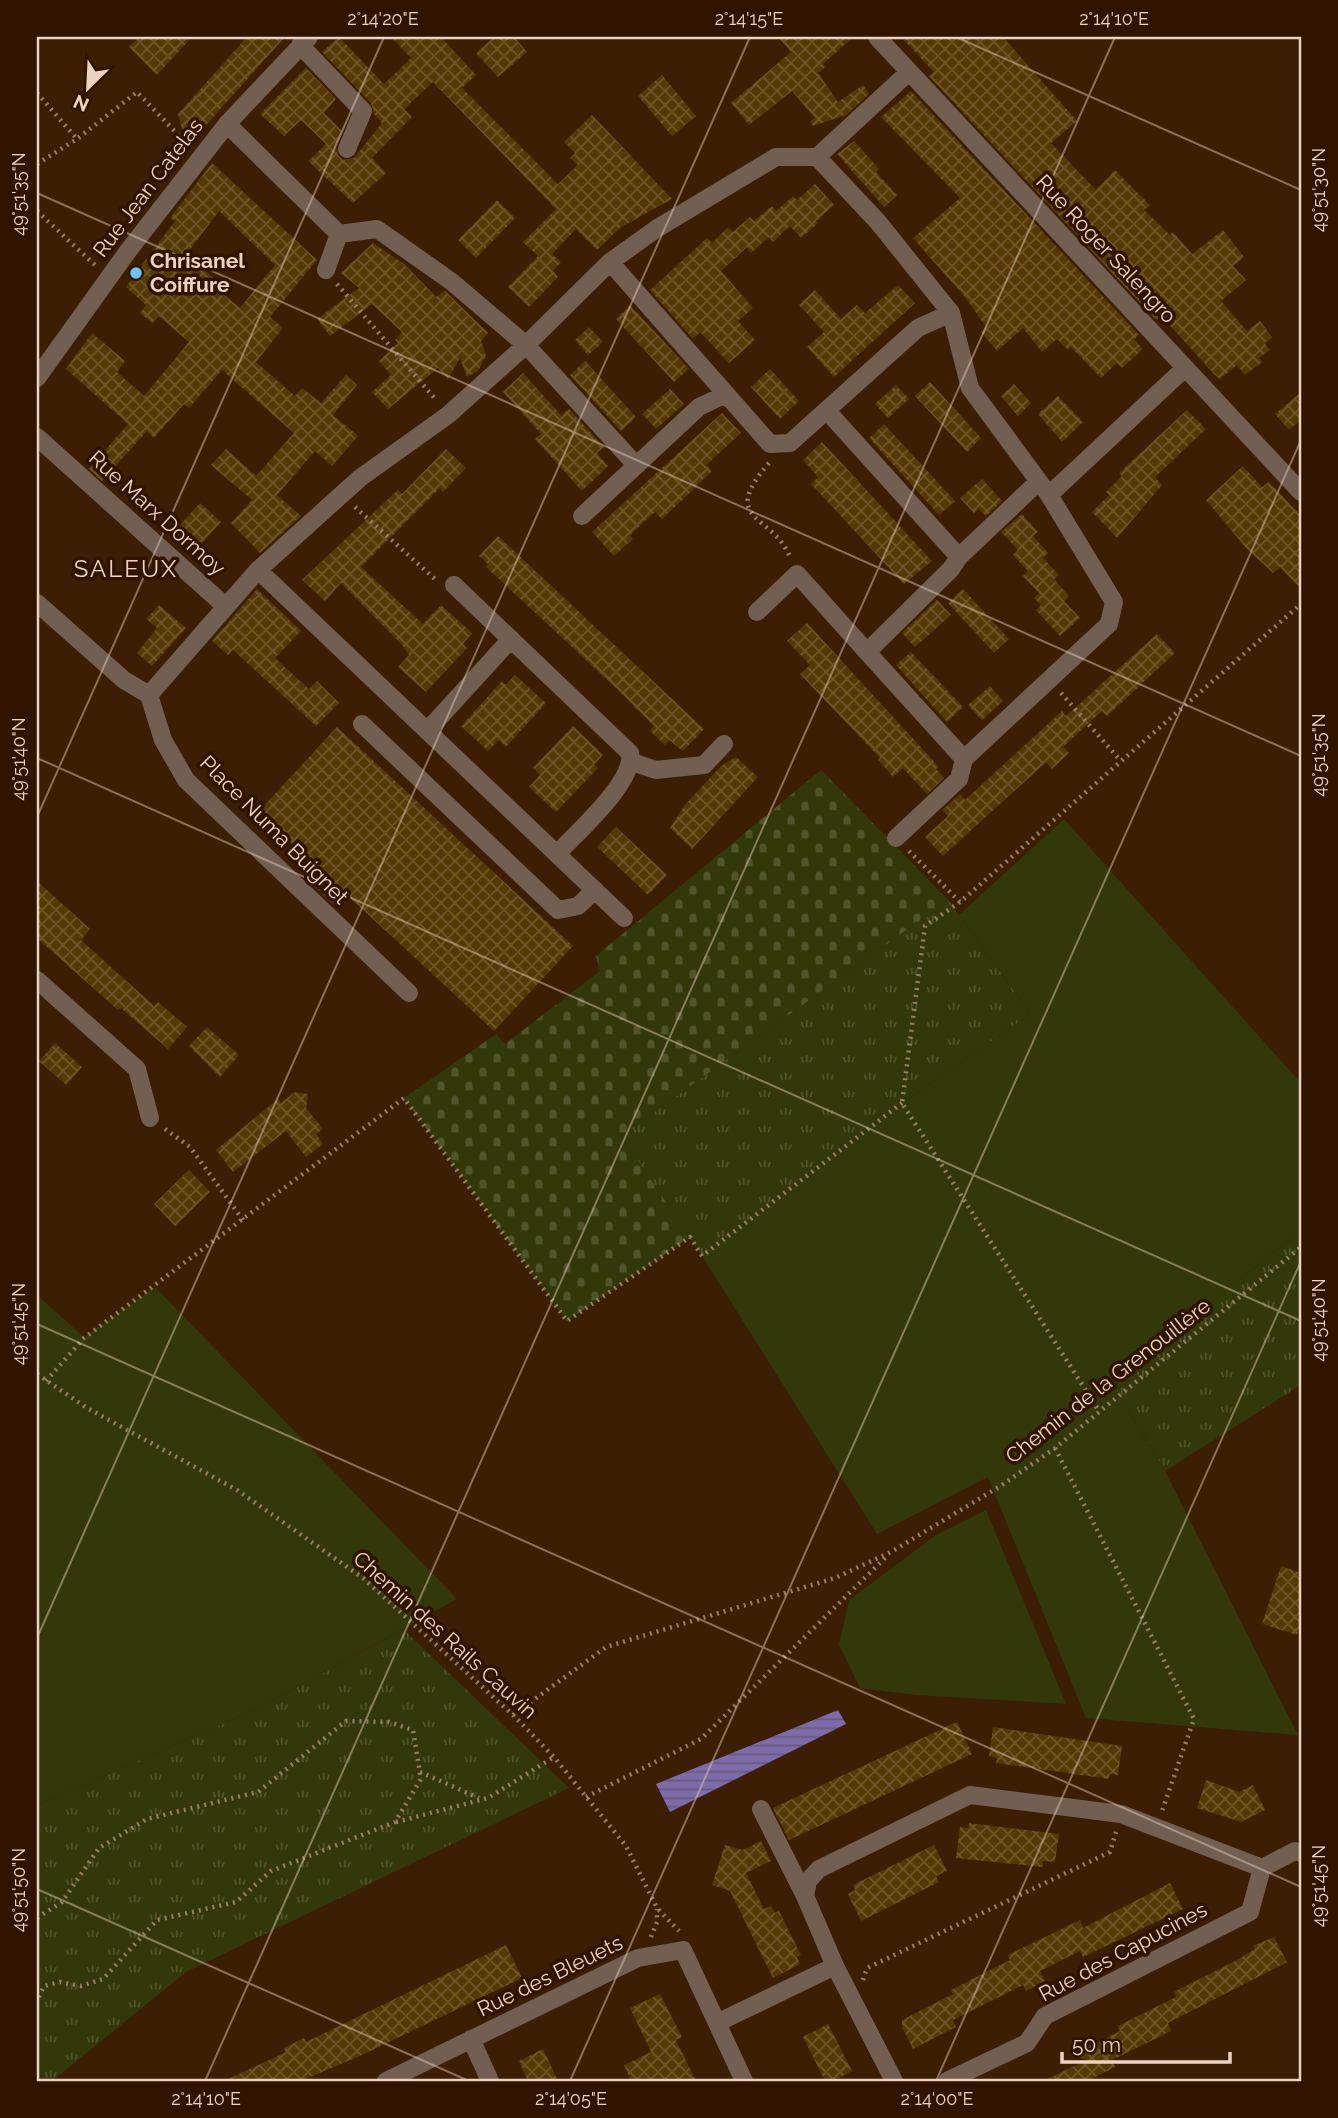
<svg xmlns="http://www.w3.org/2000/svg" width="1338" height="2118" viewBox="0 0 1338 2118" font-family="Raleway,sans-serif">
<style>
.grass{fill:url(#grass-tufts)}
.cemetery{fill:url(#cemetery-stones)}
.garden{fill:#323809}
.water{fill:url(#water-rules)}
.building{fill:url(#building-cross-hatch);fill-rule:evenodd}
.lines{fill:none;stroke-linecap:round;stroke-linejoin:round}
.path{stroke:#997d68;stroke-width:4.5;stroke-dasharray:2 5;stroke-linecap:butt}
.minor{stroke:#735f52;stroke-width:18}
.ticks{fill:none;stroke:#ecd2c1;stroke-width:2;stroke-opacity:0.45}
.poi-dot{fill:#6fc2f4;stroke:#311400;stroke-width:2.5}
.labels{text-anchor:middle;stroke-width:7;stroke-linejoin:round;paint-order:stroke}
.street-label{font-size:21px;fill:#ecd2c1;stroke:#311400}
.poi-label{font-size:21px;font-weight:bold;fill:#ecd2c1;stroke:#311400;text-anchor:start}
.quarter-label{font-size:24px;letter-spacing:2px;fill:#ecd2c1;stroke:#311400}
.neatline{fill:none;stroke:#ecd2c1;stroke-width:2.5}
.ticks-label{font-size:18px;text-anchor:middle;fill:#ecd2c1}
</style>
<defs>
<pattern id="grass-tufts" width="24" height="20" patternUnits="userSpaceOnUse" patternTransform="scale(1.75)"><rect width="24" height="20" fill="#323809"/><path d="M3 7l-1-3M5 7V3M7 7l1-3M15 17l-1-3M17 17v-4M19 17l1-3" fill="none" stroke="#50542b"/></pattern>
<pattern id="cemetery-stones" width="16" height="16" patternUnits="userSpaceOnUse" patternTransform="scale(1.75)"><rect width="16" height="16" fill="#323809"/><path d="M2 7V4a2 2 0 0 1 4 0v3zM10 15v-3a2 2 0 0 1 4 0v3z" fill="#50542b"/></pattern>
<pattern id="water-rules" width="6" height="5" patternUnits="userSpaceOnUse" patternTransform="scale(1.75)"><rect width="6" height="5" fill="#7e6baa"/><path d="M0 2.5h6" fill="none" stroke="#68597d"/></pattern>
<pattern id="building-cross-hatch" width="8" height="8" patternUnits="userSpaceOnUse" patternTransform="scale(1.75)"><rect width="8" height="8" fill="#543905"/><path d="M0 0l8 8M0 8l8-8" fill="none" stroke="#6d5528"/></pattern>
</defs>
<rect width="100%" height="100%" fill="#3c1e05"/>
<path class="grass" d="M948,900L1031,1014L902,1103L702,1256L621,1136Z
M1301,1231V1385L1165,1471L1111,1381Z
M403,1629L569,1788L186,1972L52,2081H37V1805L261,1707Z"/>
<path class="cemetery" d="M821,770L948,900L621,1136L690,1237L567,1321L404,1098L496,1034L505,1044L600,971L596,956Z"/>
<path class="garden" d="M1064,819L1301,1083V1231L1111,1381L1165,1471L1298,1735L1086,1718L988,1477L877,1534L702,1256L902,1103L1031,1014L959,915Z
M155,1287L457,1599L261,1707L37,1805V1295L84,1337Z
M986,1510L1066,1704L916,1695L860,1688L839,1645L849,1600L936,1535Z"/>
<path class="water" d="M838,1710L846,1724L670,1812L656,1784Z"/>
<path class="building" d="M139,37H192L157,75L129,47Z
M247,37H285L198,134L182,129L178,114Z
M339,37L384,84L411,58L391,37H441L476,75L462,88L558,184L578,165L570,158L575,153L564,142L592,115L672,199L621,227L597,250L576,229L552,254L561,262L553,271L558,277L529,307L508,287L538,256L523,242L556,209L433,82L404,109L412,117L372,158L386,173L353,203L308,161L326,144L301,120L284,136L260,114L306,68L336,99L324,113L342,131L336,145L338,155L343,160L354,158L382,123L374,114L371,103L322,52Z
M494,37H514L527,52L498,77L476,53Z
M778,37H853L823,64L825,67L818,73L838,102L863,85L869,94L846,115L813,126L810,121L815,118L792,91L749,125L731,103L791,52Z
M901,37H1003L1077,121L1051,143L1096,190L1115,170L1150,205L1144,210L1170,235L1173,232L1192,254L1223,230L1244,257L1233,266L1246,280L1221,301L1247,331L1260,321L1272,337L1265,343L1270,350L1259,358L1262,362L1245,375L1237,365L1220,379L1215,375L1164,319L1160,317L1156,320L929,76L934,72Z
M662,75L696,116L672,136L638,96Z
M911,91L1139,335L1134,339L1143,349L1122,368L1117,363L1101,378L1071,347L1068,350L1057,339L1042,352L1023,328L997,351L981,332L986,327L965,297L913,238L960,198L881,117Z
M854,141L879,169L876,172L897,195L884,207L837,154Z
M212,163L317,260L270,317L283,328L256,362L295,396L302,388L321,403L346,375L357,385L333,415L358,436L332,466L315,451L277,495L301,516L260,553L231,523L252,500L211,465L226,449L256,476L294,433L222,370L189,408L184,404L154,438L147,431L102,481L89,469L128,424L66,369L92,333L125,361L117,372L144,396L189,342L159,316L152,323L140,313L146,305L126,287L175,221L170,218ZM219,211L275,265L240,308L211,284L215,279L186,255Z
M815,184L834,205L816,221L818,223L801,238L790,226L773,242L769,237L751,253L747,247L721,271L753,308L738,321L755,340L729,363L700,332L693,339L650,290L707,238L712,243L728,227L733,232L750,217L754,221L772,206L776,211L793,196L797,200Z
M497,200L515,218L476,258L458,240Z
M373,243L404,264L436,297L445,291L488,333L481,341L486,355L478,371L467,377L460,358L448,379L438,368L388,409L372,392L391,375L379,361L398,343L395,340L402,332L372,304L330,336L317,319L359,288L341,273Z
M898,285L915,303L834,377L807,347L824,332L799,305L815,290L841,319L857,305L865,313Z
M630,305L689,369L674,382L616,319Z
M589,327L603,342L588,355L575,340Z
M585,361L636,417L621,431L570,375Z
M770,369L799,401L780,419L751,387Z
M523,373L561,415L569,409L604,447L597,453L608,466L582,491L535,439L541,434L503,392Z
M930,382L981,438L967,452L915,396Z
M1014,384L1031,403L1018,416L1001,396Z
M896,385L909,399L888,418L875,404Z
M670,389L684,404L656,429L642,414Z
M1301,392V420L1289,430L1275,414Z
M1058,396L1083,422L1062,442L1038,414Z
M1187,410L1206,429L1155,477L1162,485L1117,538L1092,512L1109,495L1106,492L1122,476L1119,473Z
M722,413L741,433L706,465L712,471L679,503L662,519L655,512L630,535L633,539L614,556L592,532Z
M884,424L955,501L939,515L869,438Z
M822,442L932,561L904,584L811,484L818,477L803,460Z
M446,449L466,468L443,492L440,488L361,567L423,624L441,605L472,633L463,644L467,648L426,692L398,667L409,655L403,646L341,583L325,601L302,580L387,500L398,490L402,494Z
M1243,466L1262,487L1269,482L1301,516V589L1280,567L1273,573L1247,549L1206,500Z
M982,479L1002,501L986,516L979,509L974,513L960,498Z
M200,503L221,522L191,555L170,536Z
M1022,514L1038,532L1033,536L1048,553L1043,558L1059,575L1054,579L1069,596L1064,601L1080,618L1060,636L1036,610L1041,605L1034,598L1039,593L1023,576L1028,571L1013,555L1018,550L1001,532Z
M498,536L704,729L683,751L669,740L665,745L650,731L654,726L617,689L486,567L488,564L479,556Z
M257,589L301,631L275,658L309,689L317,681L339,703L316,726L233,650L228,655L212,641Z
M963,589L1009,639L994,653L948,603Z
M937,600L951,615L915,647L902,633Z
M159,605L186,628L152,666L137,653L157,628L146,619Z
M807,623L939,767L936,769L944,778L927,794L903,768L893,777L878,760L880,758L800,674L810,665L787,641Z
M1157,634L1175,653L1107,716L1102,711L1063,747L1069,753L1052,769L1046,762L943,856L925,837L948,816L942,810L960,794L965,800L1062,711L1066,716Z
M911,652L963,707L947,722L896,665Z
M515,675L546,703L506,747L499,740L488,751L461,726L502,681L506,685Z
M990,686L1003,701L982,720L968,705Z
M573,726L603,755L594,765L598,768L556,812L529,787L540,775L533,768Z
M337,727L573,946L494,1031L345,893L334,905L311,883L322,872L258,812Z
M736,757L758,777L692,849L670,828L684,806L721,766Z
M616,827L667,875L648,895L597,847Z
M37,881L90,929L81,940L154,1006L158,1002L187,1027L168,1049L121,1008L118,1010L37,938Z
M207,1027L239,1055L220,1077L189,1046Z
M55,1043L82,1067L66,1085L39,1061Z
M295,1092L308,1094L306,1108L323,1129L316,1134L323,1144L306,1157L286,1131L233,1172L216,1150L278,1099L281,1103Z
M189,1170L210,1192L175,1226L154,1204Z
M1281,1566L1301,1573V1623L1297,1635L1262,1624Z
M957,1722L972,1754L789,1840L773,1808Z
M993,1727L1122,1746L1118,1775L1110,1774L1109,1779L996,1763L997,1758L989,1756Z
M1206,1780L1239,1792L1253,1785L1265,1810L1241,1822L1197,1808Z
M969,1823L1059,1834L1055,1862L1043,1861V1867L956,1858L960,1827L968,1828Z
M761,1841L771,1861L746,1873L764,1909L771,1906L775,1913L779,1911L801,1955L797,1957L800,1964L773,1978L730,1891L712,1885L725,1845L743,1850Z
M934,1845L947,1871L936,1876L939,1882L861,1921L848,1894L855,1890L853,1885Z
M1170,1883L1183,1909L1083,1957L1080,1951L1040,1971L1045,1981L1026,1991L1023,1985L953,2020L956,2027L913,2049L902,2027V2020L953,1994L951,1990L1010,1960L1008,1955L1080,1920L1083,1928Z
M1274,1937L1287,1962L1168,2023L1171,2031L1112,2060L1115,2067L1087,2081H1043L1087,2060L1073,2055L1120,2031L1118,2026L1176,1997L1174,1992L1237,1960L1255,1949L1253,1946Z
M506,1945L522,1978L362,2055L301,2081H224L286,2052L284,2048L304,2038L306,2042Z
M660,1994L682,2037L676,2040L696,2081H631L624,2065L651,2052L630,2008Z
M828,2024L852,2071L833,2081H825L803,2037Z
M543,2049L558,2081H528L519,2061Z"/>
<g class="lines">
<path class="path" d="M37,93L77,139
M37,164L77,139L137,92L187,144
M37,211L95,265
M337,284L436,400
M769,463C718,522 772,513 790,557
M355,507L436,580
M1061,693L1120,760
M909,851L960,902L1301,604
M960,902L925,926L902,1103L1099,1411
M165,1129L190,1147L243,1220
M37,1374L87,1408L237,1490L363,1578L513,1715L554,1757L626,1846L657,1908L679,1931
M46,1381L84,1338L404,1098L567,1321L690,1237L702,1256L902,1103
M1055,1448L1194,1719L1162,1811
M513,1715L606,1647L835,1578L891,1552L1002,1485L1055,1448L1301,1247
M420,1772L479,1798
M586,1797L701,1739L888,1555
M396,1822L488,1798L554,1757
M37,1918L62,1902L99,1848L147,1819L258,1792L346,1721L389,1722L413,1730L421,1779L395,1822L271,1871L236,1902L157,1920L103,1979L81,1986L60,1982L44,1986L37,2001
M651,1937L657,1922V1909
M863,1980L867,1968L1110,1852L1116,1832"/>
<path class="minor" d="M877,37L1301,492
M300,45L363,111L347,149
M227,124L339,234
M817,157L909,72
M610,262L726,394
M326,270L339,234L377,229L452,282L526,345L636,465
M951,313L970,388L1049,495L1114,602L1109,624L964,759L867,652L951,569L959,557L1038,482
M37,378L128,251L227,124L309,37
M828,412L959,557
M37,437L224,605
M1049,495L1185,368
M258,570L360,478L448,415L526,345L610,262L656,229L776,157H817L878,222L951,313L918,328L790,443L770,444L726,394L699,407L582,516
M454,585L630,753C635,782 577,832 557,854
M37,603L124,680L149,695L163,740L186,780L409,993
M757,612L797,574L867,652
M149,695L258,570L624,918
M362,724L558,910L578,906L595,890
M427,731L511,639
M632,762L656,770L704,765L724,744
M896,838L959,779L964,759
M37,980L137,1069L150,1118
M761,1809L805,1896
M1262,1868L1295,1851L1301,1853
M717,2023L835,1966
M471,2039L490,2081
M386,2081L638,1958L683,1950L744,2081
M894,2081L835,1966L805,1896L808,1881L819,1869L970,1795L1121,1814L1262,1868L1250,1912L1045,2016L1027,2043L947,2081"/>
</g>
<path class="ticks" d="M956,37L1301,190M37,193L1301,756M37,758L1301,1321M37,817L384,37M37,1324L1301,1887M37,1638L750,37M37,1889L469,2081M205,2081L1115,37M570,2081L1301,440M936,2081L1301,1261"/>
<circle class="poi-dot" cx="136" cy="273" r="7"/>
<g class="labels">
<g class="street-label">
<text transform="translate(148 188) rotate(-53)" y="7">Rue Jean Catelas</text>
<text transform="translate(1106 249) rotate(47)" y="7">Rue Roger Salengro</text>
<text transform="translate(157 513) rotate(42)" y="7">Rue Marx Dormoy</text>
<text transform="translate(274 830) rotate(45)" y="7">Place Numa Buignet</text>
<text transform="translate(1108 1381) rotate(-38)" y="7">Chemin de la Grenouillère</text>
<text transform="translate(445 1635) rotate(42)" y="7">Chemin des Rails Cauvin</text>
<text transform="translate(1123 1952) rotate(-28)" y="7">Rue des Capucines</text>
<text transform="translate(550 1976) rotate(-26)" y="7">Rue des Bleuets</text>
</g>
<g class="poi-label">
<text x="150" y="268">Chrisanel<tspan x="150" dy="24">Coiffure</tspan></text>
</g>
<g class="quarter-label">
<text x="126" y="577">SALEUX</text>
</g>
</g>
<rect width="1338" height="2118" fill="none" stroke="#311400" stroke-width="77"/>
<g transform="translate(88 88) rotate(204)" stroke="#311400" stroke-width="5" paint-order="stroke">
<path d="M0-5L12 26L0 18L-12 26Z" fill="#ecd2c1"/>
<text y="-10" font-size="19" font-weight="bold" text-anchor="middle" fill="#ecd2c1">N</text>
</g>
<path d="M1062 2052v10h168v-10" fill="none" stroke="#ecd2c1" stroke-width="3.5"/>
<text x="1072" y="2052" font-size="21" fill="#ecd2c1" stroke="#311400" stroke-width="5" paint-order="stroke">50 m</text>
<rect x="38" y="38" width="1262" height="2042" class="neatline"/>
<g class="ticks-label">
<text x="383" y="25">2°14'20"E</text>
<text x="749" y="25">2°14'15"E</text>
<text x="1114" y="25">2°14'10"E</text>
<text transform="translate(1319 190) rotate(-90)" y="6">49°51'30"N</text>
<text transform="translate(19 194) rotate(-90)" y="6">49°51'35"N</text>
<text transform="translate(1319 755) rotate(-90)" y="6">49°51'35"N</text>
<text transform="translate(19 759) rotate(-90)" y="6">49°51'40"N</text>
<text transform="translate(1319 1320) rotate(-90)" y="6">49°51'40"N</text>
<text transform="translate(19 1324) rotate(-90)" y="6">49°51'45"N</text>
<text transform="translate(1319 1886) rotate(-90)" y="6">49°51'45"N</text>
<text transform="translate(19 1890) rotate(-90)" y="6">49°51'50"N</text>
<text x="206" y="2105">2°14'10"E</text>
<text x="571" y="2105">2°14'05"E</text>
<text x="937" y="2105">2°14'00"E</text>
</g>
</svg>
